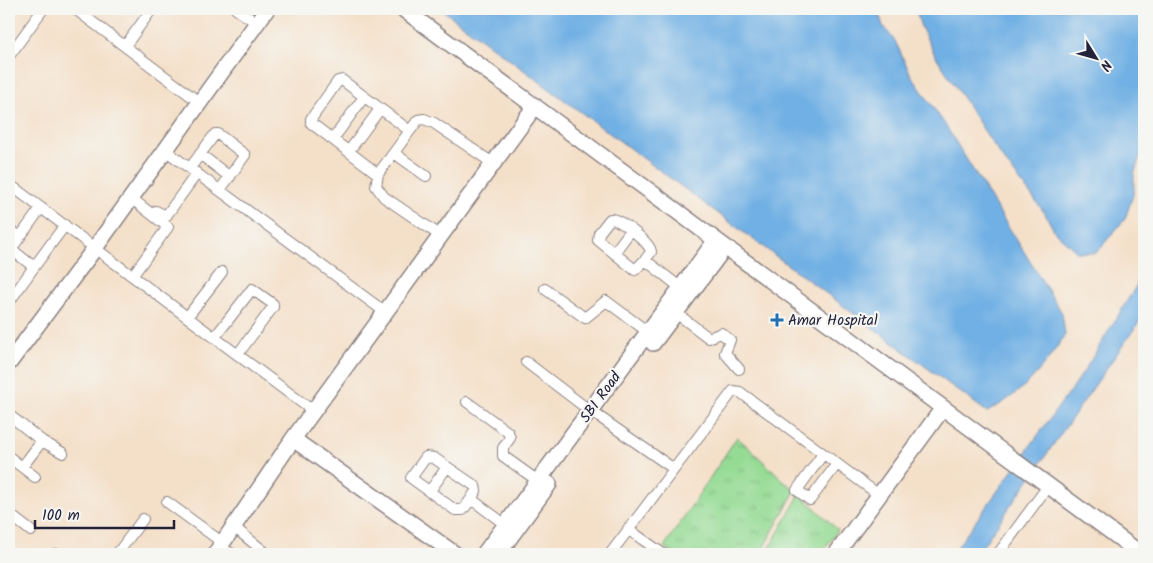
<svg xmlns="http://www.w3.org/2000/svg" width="1153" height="563" viewBox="0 0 1153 563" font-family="Kalam,sans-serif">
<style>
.grass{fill:url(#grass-tufts);stroke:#5c7e68}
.water{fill:#71b0e4;stroke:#4a6990}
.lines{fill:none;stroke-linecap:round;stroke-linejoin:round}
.street-casing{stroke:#8b8182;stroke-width:12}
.secondary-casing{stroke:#8b8182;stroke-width:18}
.street{stroke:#fff;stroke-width:10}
.secondary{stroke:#fff;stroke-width:15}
.poi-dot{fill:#1f6fb2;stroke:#f6f6f2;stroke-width:2}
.labels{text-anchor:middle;stroke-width:4.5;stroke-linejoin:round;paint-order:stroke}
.poi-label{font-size:15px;fill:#22223b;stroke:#f6f6f2;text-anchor:start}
.street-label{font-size:15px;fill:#22223b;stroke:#f6f6f2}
</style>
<defs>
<pattern id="grass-tufts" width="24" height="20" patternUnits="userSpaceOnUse" patternTransform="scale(1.25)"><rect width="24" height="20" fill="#95db94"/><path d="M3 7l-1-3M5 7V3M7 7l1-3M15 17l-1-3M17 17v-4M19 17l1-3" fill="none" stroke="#80bc80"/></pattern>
</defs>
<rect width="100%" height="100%" fill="#f6f6f2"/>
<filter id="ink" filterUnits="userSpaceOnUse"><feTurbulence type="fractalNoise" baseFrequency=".02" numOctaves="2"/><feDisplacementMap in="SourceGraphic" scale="10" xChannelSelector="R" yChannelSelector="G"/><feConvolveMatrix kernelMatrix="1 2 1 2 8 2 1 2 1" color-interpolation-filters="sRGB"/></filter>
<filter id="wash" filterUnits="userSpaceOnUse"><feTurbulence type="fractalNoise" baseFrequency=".0096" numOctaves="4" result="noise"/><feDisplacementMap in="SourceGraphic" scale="20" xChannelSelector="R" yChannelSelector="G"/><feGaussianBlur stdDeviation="1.12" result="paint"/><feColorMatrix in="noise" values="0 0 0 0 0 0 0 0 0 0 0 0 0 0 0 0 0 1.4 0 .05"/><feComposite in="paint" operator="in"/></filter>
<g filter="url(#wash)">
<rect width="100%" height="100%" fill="#f4e0c9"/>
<path class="grass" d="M737,437L795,491L760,554H675L664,547Z
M800,494L838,530L821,554H766Z"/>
<path class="water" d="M441,9H892L879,13L883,26L895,41L911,75L944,123L1062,313L1065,335C1042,370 1024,392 987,412Z
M915,9H1144V144L1134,174V192L1125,219L1096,253L1077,252L1055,232L1044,212L998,152L935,55L921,27Z
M1144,273V315L977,554H952L1083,373Z"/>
</g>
<g filter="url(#ink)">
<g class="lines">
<g class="street-casing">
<path id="street" d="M75,9L199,102
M236,9L257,23
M125,46L152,9
M9,56L43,9
M333,139L364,97
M165,150L385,312
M349,151L380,109
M394,153L426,176
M200,154L230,177
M190,168L215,134H218L245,155L220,190
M378,174L311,123V119L338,81L342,80L410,131
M9,184L313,411
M131,198L168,227L133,275
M156,211L166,216L197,173
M9,229L20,237
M441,236L384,197L376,186L378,174L418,120L424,119L434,123L494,164
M9,252L41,208
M614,253L631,230
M645,260L651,252C651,243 618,217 610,219L599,233L598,240L635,270L645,260L681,288
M34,267L65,225
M545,289L585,318L606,301L648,332
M9,302L34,267L11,249
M676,313L709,338L721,333L730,340L725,353L739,369
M188,316L222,272
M215,337L252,289L273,304V307L238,354
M526,362L590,411
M467,402L508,432L510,438L503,448V456L538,481
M9,415L42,441
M598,416L674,469
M823,454L797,490L810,500L837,464
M9,457L35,477
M22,467L42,441L63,453
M429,492L447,467
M471,499L476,491L475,486L434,458L426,457L411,478L455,510H463L471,499L506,525
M167,502L223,543
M9,514L31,531
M234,527L267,554
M628,529L663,554
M229,552L232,554
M54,554H57
M117,554L143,519
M610,554L733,391L740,392L879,495
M998,554L1048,486"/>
</g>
<g class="secondary-casing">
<path id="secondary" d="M403,9L1141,554
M653,343L725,247
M9,363L95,248L267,9
M293,439L455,554
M215,554L293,439L535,106
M484,554L716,240
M498,554L549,484
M836,554L943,408"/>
</g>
<use href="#street" class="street"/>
<use href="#secondary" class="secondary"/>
</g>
</g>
<path class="poi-dot" d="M774.5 312.5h5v5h5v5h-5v5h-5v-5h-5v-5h5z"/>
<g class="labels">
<g class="poi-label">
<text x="788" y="325">Amar Hospital</text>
</g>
<g class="street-label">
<text transform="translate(600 397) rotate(-54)" y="5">SBI Road</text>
</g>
</g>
<rect width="1153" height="563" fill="none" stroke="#f6f6f2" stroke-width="30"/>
<g transform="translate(1096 58) rotate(127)" stroke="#f6f6f2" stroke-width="4" paint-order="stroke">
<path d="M0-4L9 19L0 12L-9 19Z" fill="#22223b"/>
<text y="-8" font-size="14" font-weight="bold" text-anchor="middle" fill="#22223b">N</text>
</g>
<path d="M35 520v8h139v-8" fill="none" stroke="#22223b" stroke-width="2.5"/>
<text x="42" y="520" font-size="15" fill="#22223b" stroke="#f6f6f2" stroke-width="4" paint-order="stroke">100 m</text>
</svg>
